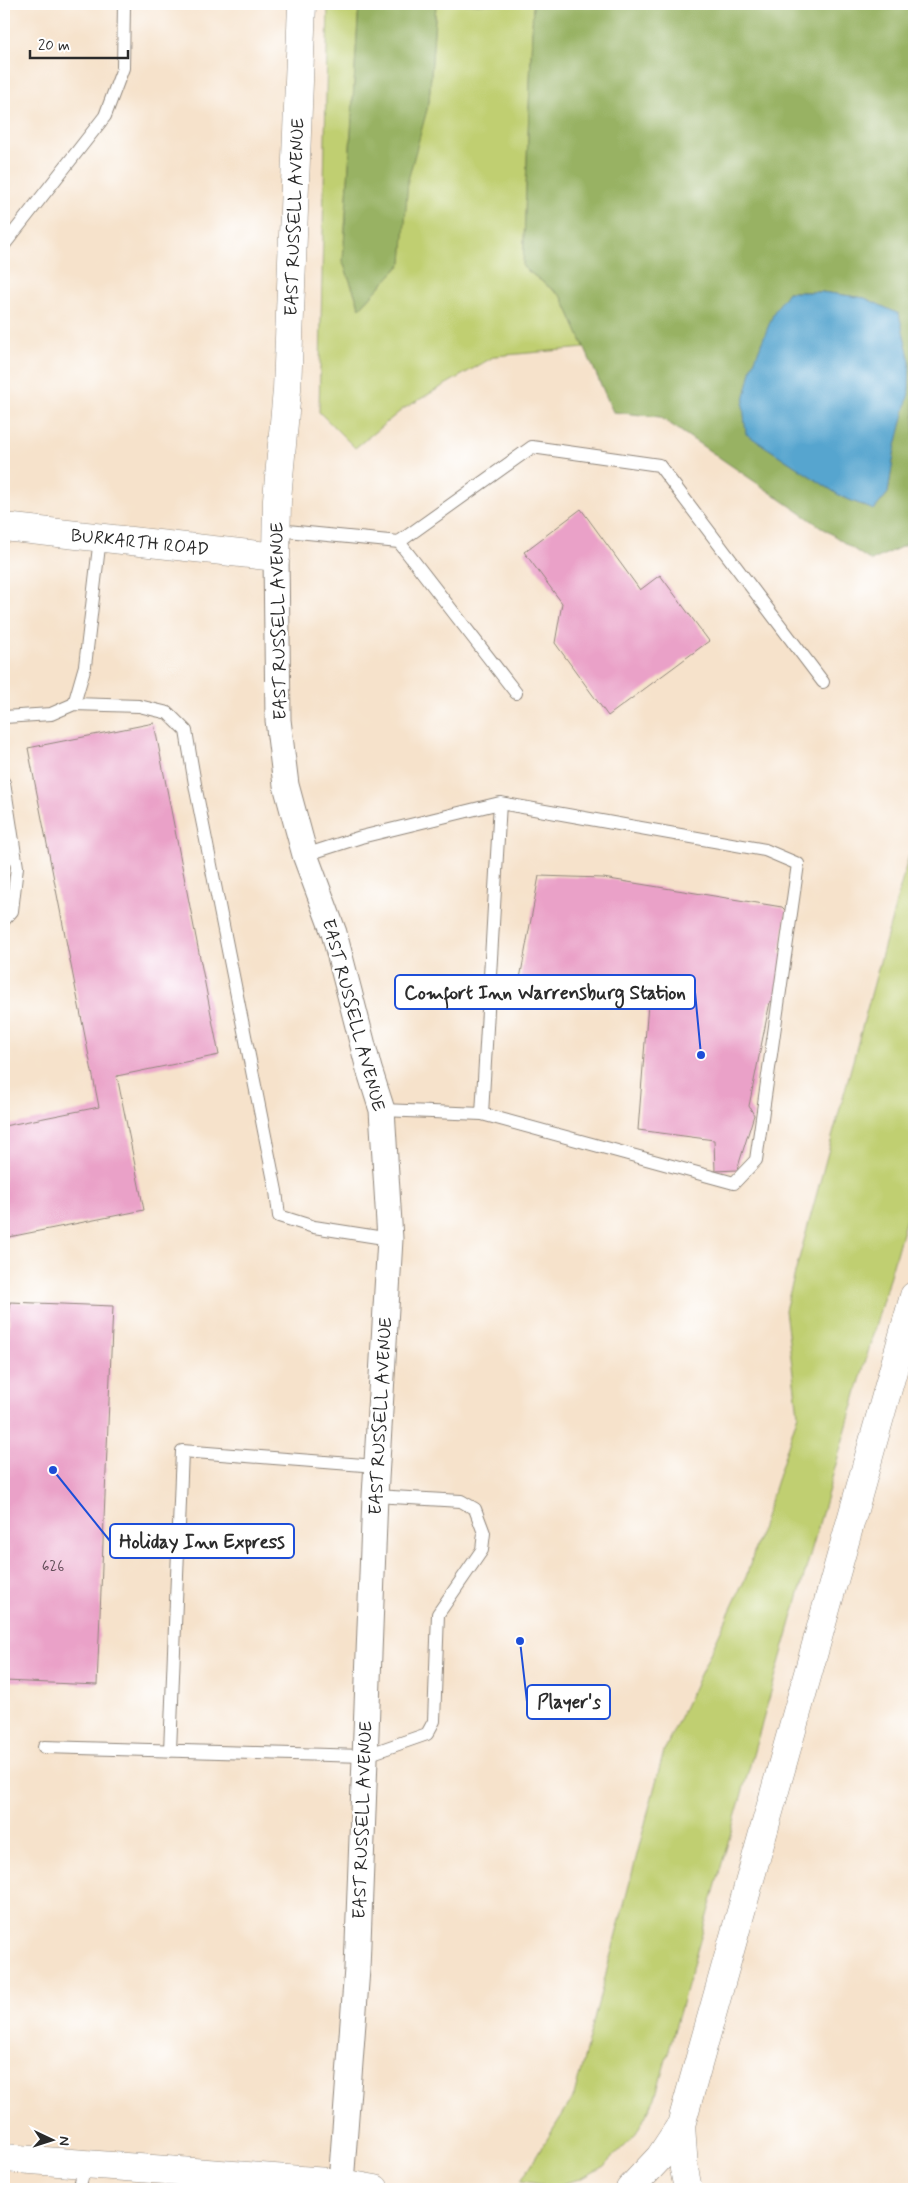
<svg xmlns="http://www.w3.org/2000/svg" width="918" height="2193" viewBox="0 0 918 2193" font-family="Mynerve,sans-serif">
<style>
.green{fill:#c0cf71;stroke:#767d4e}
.forest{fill:#98b263;stroke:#626e47;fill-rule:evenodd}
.water{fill:#56a5cf;stroke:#40687d}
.building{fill:#eaa1c8}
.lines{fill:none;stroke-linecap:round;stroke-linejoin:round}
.service-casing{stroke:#90867b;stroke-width:14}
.minor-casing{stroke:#90867b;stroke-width:27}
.tertiary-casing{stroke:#90867b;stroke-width:29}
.secondary-casing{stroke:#90867b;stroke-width:29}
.trunk-casing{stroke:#90867b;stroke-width:29}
.service{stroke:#fff;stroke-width:12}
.minor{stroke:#fff;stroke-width:25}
.tertiary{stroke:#fff;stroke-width:28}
.secondary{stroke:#fff;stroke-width:28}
.trunk{stroke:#fff;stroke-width:28}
.labels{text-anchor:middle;stroke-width:5;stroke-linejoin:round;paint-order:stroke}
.number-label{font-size:15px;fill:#5b4852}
.street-label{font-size:18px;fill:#2b2b2b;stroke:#fff}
.leader{fill:none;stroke:#1d4ed8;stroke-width:2}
.callout-dot{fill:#1d4ed8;stroke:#fff;stroke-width:2}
.callout{fill:#fff;stroke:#1d4ed8;stroke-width:2}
.callout-label{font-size:19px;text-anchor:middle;font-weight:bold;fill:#2b2b2b}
</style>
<rect width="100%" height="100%" fill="#fff"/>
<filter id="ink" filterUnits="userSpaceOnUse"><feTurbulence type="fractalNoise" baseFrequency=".02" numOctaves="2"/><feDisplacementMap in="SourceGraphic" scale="10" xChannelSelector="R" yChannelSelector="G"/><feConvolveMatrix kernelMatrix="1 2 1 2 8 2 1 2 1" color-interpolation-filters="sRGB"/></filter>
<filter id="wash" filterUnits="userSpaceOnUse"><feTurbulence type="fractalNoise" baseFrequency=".0096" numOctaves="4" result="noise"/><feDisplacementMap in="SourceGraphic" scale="20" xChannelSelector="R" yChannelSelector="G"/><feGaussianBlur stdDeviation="1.12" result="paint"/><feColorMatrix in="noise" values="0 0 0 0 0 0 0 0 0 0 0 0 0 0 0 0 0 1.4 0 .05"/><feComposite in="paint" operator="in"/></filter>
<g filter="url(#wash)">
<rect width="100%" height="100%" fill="#f6e2cb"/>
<path class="green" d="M328,4H359L343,262L360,308L402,263L407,180L429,102L436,4H533L523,267L562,297L585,348L495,356L403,409L355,448L319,412Z
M914,837V1191L655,2098L636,2134L604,2166L581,2179L553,2186L521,2181L574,2096L664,1751L746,1577L798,1414L785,1310Z"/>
<path class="forest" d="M359,4H436L429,102L408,180L402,263L360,308L343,262Z
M533,4H914V541L871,561L660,417L613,412L562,297L523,267ZM788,292H822L865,298L894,454L888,493L874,510L842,497L746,433Z"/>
<path class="water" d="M788,292H822L865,298L899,314L910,361L909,393L894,454L888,493L874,510L842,497L746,434L743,405L752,367L774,312Z"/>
<g id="blocks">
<path class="building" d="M581,509L640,590L660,575L709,641L608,716L555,643L562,603L524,552Z
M154,723L219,1055L117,1076L144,1210L4,1238V1126L99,1107L28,748Z
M539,876L603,878L782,907L787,912L780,953L792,955L782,997L770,1002L749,1106L754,1115L737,1170L715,1171L714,1140L638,1130L648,1004L519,984Z
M10,1302L113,1306L97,1685L4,1681V1451Z"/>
</g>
</g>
<g filter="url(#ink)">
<use href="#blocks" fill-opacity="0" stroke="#90867b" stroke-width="1"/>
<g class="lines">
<g class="service-casing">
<path id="service" d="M4,245L105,116L123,68L124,4
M277,530L399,542L532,447L659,465L823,682
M399,542L516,693
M74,704L139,706L168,713L186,731L196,790L276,1191L279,1216L314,1227L390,1239
M4,717L51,714L74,704L85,666L100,538
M4,783L17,867L12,911L4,920
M305,855L361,837L500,803L765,850L798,864L756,1160L734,1183L482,1114L382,1110
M482,1114L500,803
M44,1747L364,1756L427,1734L434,1721L438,1614L482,1550L484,1533L475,1509L461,1501L375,1496
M170,1751L182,1451L376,1466
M79,2189L86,2163"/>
</g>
<g class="minor-casing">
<path id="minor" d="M276,557L278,720L286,785L305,855L334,933L369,1069L382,1110L390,1239L375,1496L357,1969L341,2183"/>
</g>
<g class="tertiary-casing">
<path id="tertiary" d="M4,527L276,557L277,499L287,390L302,4"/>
</g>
<g class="secondary-casing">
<path id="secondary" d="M4,2158L341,2183L375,2189"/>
</g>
<g class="trunk-casing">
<path id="trunk" d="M681,2125L684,2169L688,2189
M630,2189L660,2157L681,2125L914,1296"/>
</g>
<use href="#service" class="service"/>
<use href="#minor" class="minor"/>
<use href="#tertiary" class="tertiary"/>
<use href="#secondary" class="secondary"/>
<use href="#trunk" class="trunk"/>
</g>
</g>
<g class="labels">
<g class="number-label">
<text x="53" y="1571">626</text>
</g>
<g class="street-label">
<text transform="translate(294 217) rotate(-88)" y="6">EAST RUSSELL AVENUE</text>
<text transform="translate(140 542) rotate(6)" y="6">BURKARTH ROAD</text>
<text transform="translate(278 621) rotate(-91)" y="6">EAST RUSSELL AVENUE</text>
<text transform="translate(354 1015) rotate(75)" y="6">EAST RUSSELL AVENUE</text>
<text transform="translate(380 1416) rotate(-87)" y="6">EAST RUSSELL AVENUE</text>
<text transform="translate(362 1820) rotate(-88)" y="6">EAST RUSSELL AVENUE</text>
</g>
</g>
<path class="leader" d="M701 1055L695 992M53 1470L110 1541M520 1641L527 1702"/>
<g class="callout-dot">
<circle cx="701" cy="1055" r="5"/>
<circle cx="53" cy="1470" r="5"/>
<circle cx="520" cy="1641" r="5"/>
</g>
<g class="callout">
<rect x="395" y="975" width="300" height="34" rx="5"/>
<rect x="110" y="1524" width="184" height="34" rx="5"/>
<rect x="527" y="1685" width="83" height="34" rx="5"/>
</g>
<g class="callout-label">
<text x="545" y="999">Comfort Inn Warrensburg Station</text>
<text x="202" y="1548">Holiday Inn Express</text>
<text x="569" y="1708">Player's</text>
</g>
<rect width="918" height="2193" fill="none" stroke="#fff" stroke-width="20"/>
<g transform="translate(52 2140) rotate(94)" stroke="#ffffff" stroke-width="4" paint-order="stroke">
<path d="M0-4L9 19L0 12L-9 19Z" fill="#2b2b2b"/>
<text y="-8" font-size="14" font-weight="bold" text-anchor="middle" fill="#2b2b2b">N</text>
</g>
<path d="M30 50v8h98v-8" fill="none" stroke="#2b2b2b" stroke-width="2.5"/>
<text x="38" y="50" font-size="15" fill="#2b2b2b" stroke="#ffffff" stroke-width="4" paint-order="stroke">20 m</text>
</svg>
